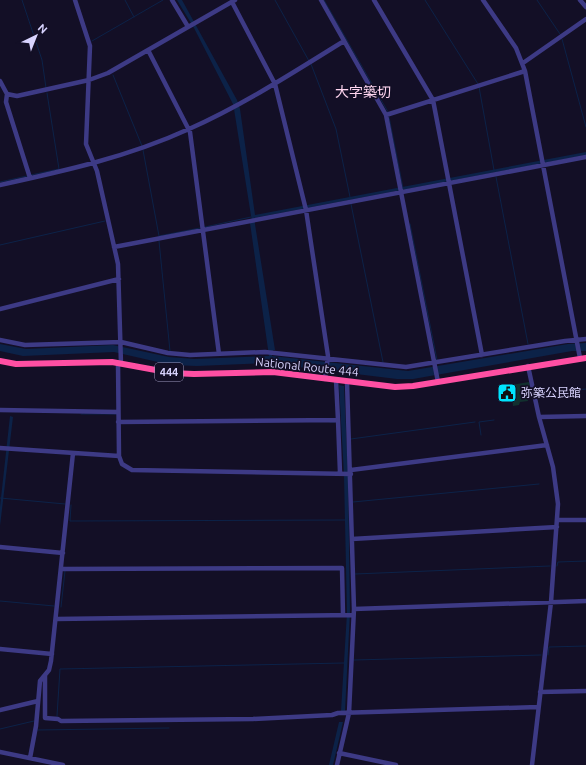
<svg xmlns="http://www.w3.org/2000/svg" width="586" height="765" viewBox="0 0 586 765" font-family="Ubuntu,'Noto Sans JP',sans-serif">
<style>
.green{fill:#12302f}
.water{fill:#0c2248}
.lines{fill:none;stroke-linecap:round;stroke-linejoin:round}
.stream{stroke:#0c2248;stroke-width:1}
.minor{stroke:#3d3a85;stroke-width:4.5}
.highway{stroke:#ff4fa3;stroke-width:6}
.labels{text-anchor:middle;stroke-width:3.5;stroke-linejoin:round;paint-order:stroke}
.shield{fill:#130f26;stroke:#9e99be;stroke-width:1}
.shield-label{font-size:11px;font-weight:bold;fill:#d9d4ff}
.street-label{font-size:12px;fill:#d9d4ff;stroke:#130f26}
.poi-label{font-size:12px;fill:#d9d4ff;stroke:#130f26;text-anchor:start}
.quarter-label{font-size:14px;fill:#ffd6f0;stroke:#130f26}
</style>
<rect width="100%" height="100%" fill="#130f26"/>
<path class="green" d="M529,382L530,386L522,388V393L531,391L532,394L527,396L528,401L520,402L519,405L513,406L511,385Z"/>
<path class="water" d="M177,0H182L237,100L240,109L255,215L586,152V155L254,218L275,350H273L272,356L408,371L568,344L586,343V351H572L413,379H397L266,363L197,366L171,365L114,352L23,356L0,351V344L26,349L113,345L169,357L194,359L269,356L250,223L252,222L234,109L235,108L194,28Z
M339,385L344,386L348,474L350,612L345,711H341L347,613L344,475Z
M10,416L13,417L0,526V507Z
M339,722H343L333,765H329Z"/>
<g class="lines">
<path class="stream" d="M22,0L42,60L46,88
M125,0L134,17
M275,0L309,61
M324,0L388,112
M425,0L478,84
M537,0L560,34
M562,39L586,127
M92,41L163,0
M311,64L336,129L350,197
M113,75L142,146
M479,87L494,170
M389,117L403,188
M143,150L159,236L200,228
M31,175L59,169L47,93
M496,177L528,344
M0,182L27,176
M351,204L383,362
M410,224L437,360
M205,227L251,217
M159,241L170,351
M0,245L105,221
M343,375V372
M564,391L586,389
M81,414H117
M330,422H335
M481,435L479,422L494,420
M351,439L475,422
M0,498L65,504
M353,502L539,484
M71,505L70,521L345,520
M557,566L558,562L586,561
M355,574L550,566
M0,601L54,606
M61,607L65,571
M548,655L549,647L586,646
M354,660L541,655
M57,716L60,669L344,663
M0,729L34,721
M38,730L169,728"/>
<path class="minor" d="M75,0L90,46L86,144L97,171L118,264L121,364
M172,0L187,25
M321,0L386,115L438,382
M374,0L433,100L482,355
M483,0L516,48L525,71L580,358
M580,0L586,7
M232,2L275,84L306,210L328,356L325,379
M148,50L190,132L219,354
M523,63L586,19
M0,81L7,94L17,96L89,80L108,73L235,0
M7,94L6,102L30,178
M386,115L525,71
M0,185C64,171 128,157 189,129C243,105 294,72 344,41
M114,247L586,157
M0,309L119,279
M0,340L25,345L121,342L168,353L190,355L265,352L406,367L565,341L586,339
M118,363L119,456L122,464L132,470L351,474
M528,366L539,417L553,467L558,504L551,602L532,765
M0,410L118,412
M539,417L586,416
M338,420L340,473
M118,422L338,420L336,380
M0,448L119,456
M351,470L547,445
M558,520H586
M352,539L557,527
M0,547L63,553
M62,569L342,568L343,615
M354,609L586,601
M56,619L353,615
M0,649L52,654
M45,675V718L58,719L61,721L253,719L332,715L338,713L538,707
M540,692L586,691
M0,710L38,701
M0,752L63,765
M339,753L396,765
M30,758L36,726L40,681L49,670L51,661L73,453
M337,765L349,713L354,609L347,382"/>
<path class="highway" d="M0,361L16,364L112,362L172,373L194,374L273,372L395,387L413,386L586,358"/>
</g>
<defs>
<g id="civic-square" transform="scale(1)"><rect x="-9" y="-9" width="18" height="18" rx="4" fill="#00e5ff" stroke="#130f26"/><path d="M-.6-6.5H3V-4.5H.6V-3L4-1V1h2V6H-6V1h2V-1L-.6-3ZM-1.2 2.5V6h2.4V2.5Z" fill="#111"/></g>
</defs>
<g fill-rule="evenodd">
<use href="#civic-square" x="507" y="393"/>
</g>
<g class="labels">
<rect class="shield" x="155" y="363" width="28" height="18" rx="3"/>
<g class="shield-label">
<text x="169" y="376">444</text>
</g>
<g class="street-label">
<text transform="translate(307 367) rotate(6)" y="4">National Route 444</text>
</g>
<g class="poi-label">
<text x="521" y="397">弥築公民館</text>
</g>
<g class="quarter-label">
<text x="363" y="97">大字築切</text>
</g>
</g>
<g transform="translate(36 36) rotate(43)" stroke="#130f26" stroke-width="3" paint-order="stroke">
<path d="M0-3L7 15L0 10L-7 15Z" fill="#d9d4ff"/>
<text y="-6" font-size="11" font-weight="bold" text-anchor="middle" fill="#d9d4ff">N</text>
</g>
</svg>
